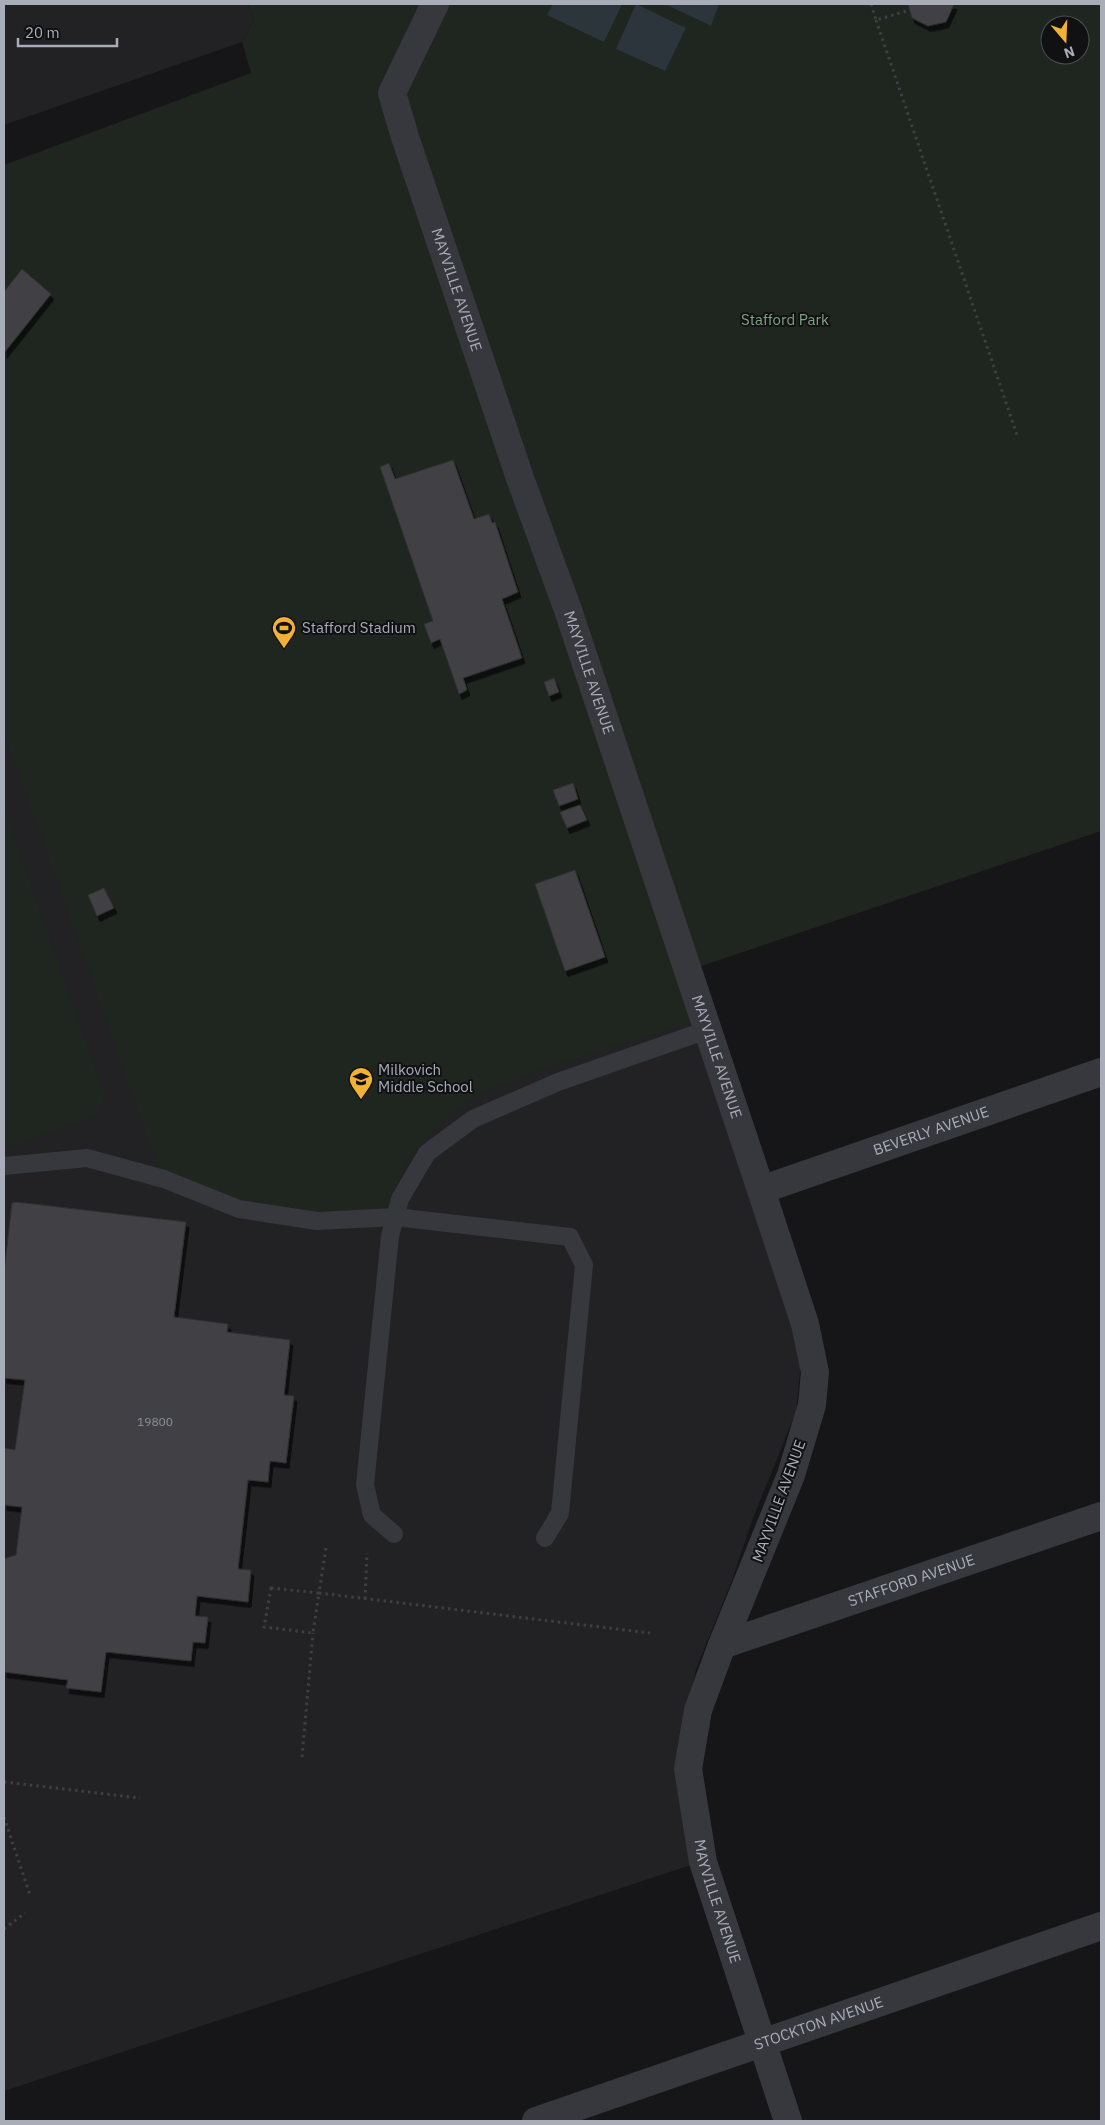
<svg xmlns="http://www.w3.org/2000/svg" width="1105" height="2125" viewBox="0 0 1105 2125" font-family="'IBM Plex Sans',sans-serif">
<style>
.built{fill:#222225}
.green{fill:#1e261f;fill-rule:evenodd}
.water{fill:#2c353c}
.building{fill:#404145;stroke:#303034;filter:url(#shadow)}
.lines{fill:none;stroke-linecap:round;stroke-linejoin:round}
.path{stroke:#3d3f44;stroke-width:3;stroke-dasharray:2.5 4;stroke-linecap:butt}
.lane{stroke:#37383d;stroke-width:18}
.street{stroke:#37383d;stroke-width:28}
.labels{text-anchor:middle;stroke-width:4;stroke-linejoin:round;paint-order:stroke}
.number-label{font-size:12px;fill:#8e929b}
.street-label{font-size:15px;fill:#a8adb8;stroke:#111113}
.park-label{font-size:15px;fill:#7fa381;stroke:#111113}
.poi-label{font-size:15px;fill:#a8adb8;stroke:#111113;text-anchor:start}
</style>
<defs>
<filter id="shadow"><feDropShadow dx="3" dy="5.5" stdDeviation="0" flood-color="#0009"/></filter>
</defs>
<rect width="100%" height="100%" fill="#161618"/>
<path class="built" d="M4,4H248L254,19L242,42L4,125Z
M4,165L675,975L794,1322L801,1362L796,1412L753,1518L732,1580L696,1669L683,1738L691,1865L4,2091Z"/>
<path class="green" d="M248,4H1101V831L675,975L691,1022L545,1069L474,1096L448,1116L408,1160L377,1231L348,1224L267,1212L158,1168L4,732V165L251,73L242,42L254,19ZM1050,25H1080V55H1050Z
M4,809L105,1096L95,1117L4,1149Z"/>
<path class="water" d="M553,4H622L604,42L547,15Z
M636,4L686,28L665,71L616,49Z
M665,4H719L711,26Z"/>
<path class="building" d="M908,4H954L946,22L928,26L912,18Z
M22,269L51,294L4,353V292Z
M453,460L474,519L489,514L492,523L495,522L518,592L502,599L522,658L463,678L467,690L459,694L440,639L431,643L424,624L433,621L380,467L389,463L395,479Z
M554,678L559,692L549,696L544,682Z
M573,783L578,799L559,806L553,790Z
M580,805L587,820L567,828L560,812Z
M575,870L605,957L565,971L535,884Z
M104,888L114,908L97,916L88,895Z
M16,1202L186,1222L174,1317L228,1324L227,1332L290,1340L284,1395L294,1396L286,1463L270,1461L268,1482L248,1480L238,1569L251,1570L248,1602L197,1596L195,1616L208,1617L205,1643L193,1642L191,1661L106,1652L101,1692L66,1688L68,1680L4,1672V1559L16,1555L22,1507L4,1505V1448L15,1450L25,1380L4,1378V1272L12,1203Z"/>
<g class="lines">
<path class="path" d="M871,4L876,20L910,10
M876,20L1018,438
M326,1548L319,1593L650,1633
M271,1588L319,1593L313,1633L264,1627Z
M365,1599L367,1553
M302,1757L313,1633
M4,1782L140,1798
M4,1817L30,1895
M4,1929L25,1913"/>
<path class="lane" d="M4,1166L87,1158L164,1179L239,1209L317,1221L395,1217L570,1237L584,1265L560,1513L545,1538
M394,1534L372,1515L365,1485L390,1236L400,1199L427,1153L473,1119L558,1082L707,1030"/>
<g class="street">
<path id="s1" d="M435,4L392,93L405,137L520,478L568,610L761,1190L805,1324L815,1372L812,1405L791,1475L722,1645L698,1710L688,1769L703,1862L788,2121"/>
<path id="s2" d="M761,1190L1101,1072"/>
<path id="s3" d="M722,1645L1101,1516"/>
<path id="s4" d="M536,2121L1101,1926"/>
</g>
</g>
<defs>
<g id="stadium-pin" transform="scale(1.25)"><path d="M0 17L-7.5 6A9.5 9.5 0 1 1 7.5 6Z" fill="#f2b134" stroke="#111113"/><path d="M0-5a6.5 5 0 1 0 0 10a6.5 5 0 1 0 0-10ZM-3.5-1.8h7v3.6h-7Z" fill="#111"/></g>
<g id="school-pin" transform="scale(1.25)"><path d="M0 17L-7.5 6A9.5 9.5 0 1 1 7.5 6Z" fill="#f2b134" stroke="#111113"/><path d="M0-5L7-2L0 1L-7-2ZM-4 1L0 2.5L4 1V4Q0 6-4 4Z" fill="#111"/></g>
</defs>
<g fill-rule="evenodd">
<use href="#stadium-pin" x="284" y="628"/>
<use href="#school-pin" x="361" y="1079"/>
</g>
<g class="labels">
<g class="number-label">
<text x="155" y="1426">19800</text>
</g>
<g class="street-label">
<text dy="5" stroke="none"><textPath href="#s1" startOffset="306">MAYVILLE AVENUE</textPath></text>
<text dy="5" stroke="none"><textPath href="#s1" startOffset="711">MAYVILLE AVENUE</textPath></text>
<text dy="5" stroke="none"><textPath href="#s1" startOffset="1116">MAYVILLE AVENUE</textPath></text>
<text dy="5" stroke="none"><textPath href="#s2" startOffset="180">BEVERLY AVENUE</textPath></text>
<text transform="translate(779 1501) rotate(-70)" y="5">MAYVILLE AVENUE</text>
<text dy="5" stroke="none"><textPath href="#s3" startOffset="200">STAFFORD AVENUE</textPath></text>
<text dy="5" stroke="none"><textPath href="#s1" startOffset="2001">MAYVILLE AVENUE</textPath></text>
<text dy="5" stroke="none"><textPath href="#s4" startOffset="299">STOCKTON AVENUE</textPath></text>
</g>
<g class="park-label">
<text x="785" y="325">Stafford Park</text>
</g>
<g class="poi-label">
<text x="302" y="633">Stafford Stadium</text>
<text x="378" y="1075">Milkovich<tspan x="378" dy="17">Middle School</tspan></text>
</g>
</g>
<rect width="1105" height="2125" fill="none" stroke="#a8adb8" stroke-width="10"/>
<g transform="translate(1065 40) rotate(161)"><circle r="24" fill="#111113" stroke="#4d4f55"/>
<path d="M0-4L9 19L0 12L-9 19Z" fill="#f2b134"/>
<text y="-8" font-size="14" font-weight="bold" text-anchor="middle" fill="#a8adb8">N</text>
</g>
<path d="M18 38v8h99v-8" fill="none" stroke="#a8adb8" stroke-width="2.5"/>
<text x="25" y="38" font-size="15" fill="#a8adb8" stroke="#111113" stroke-width="4" paint-order="stroke">20 m</text>
</svg>
